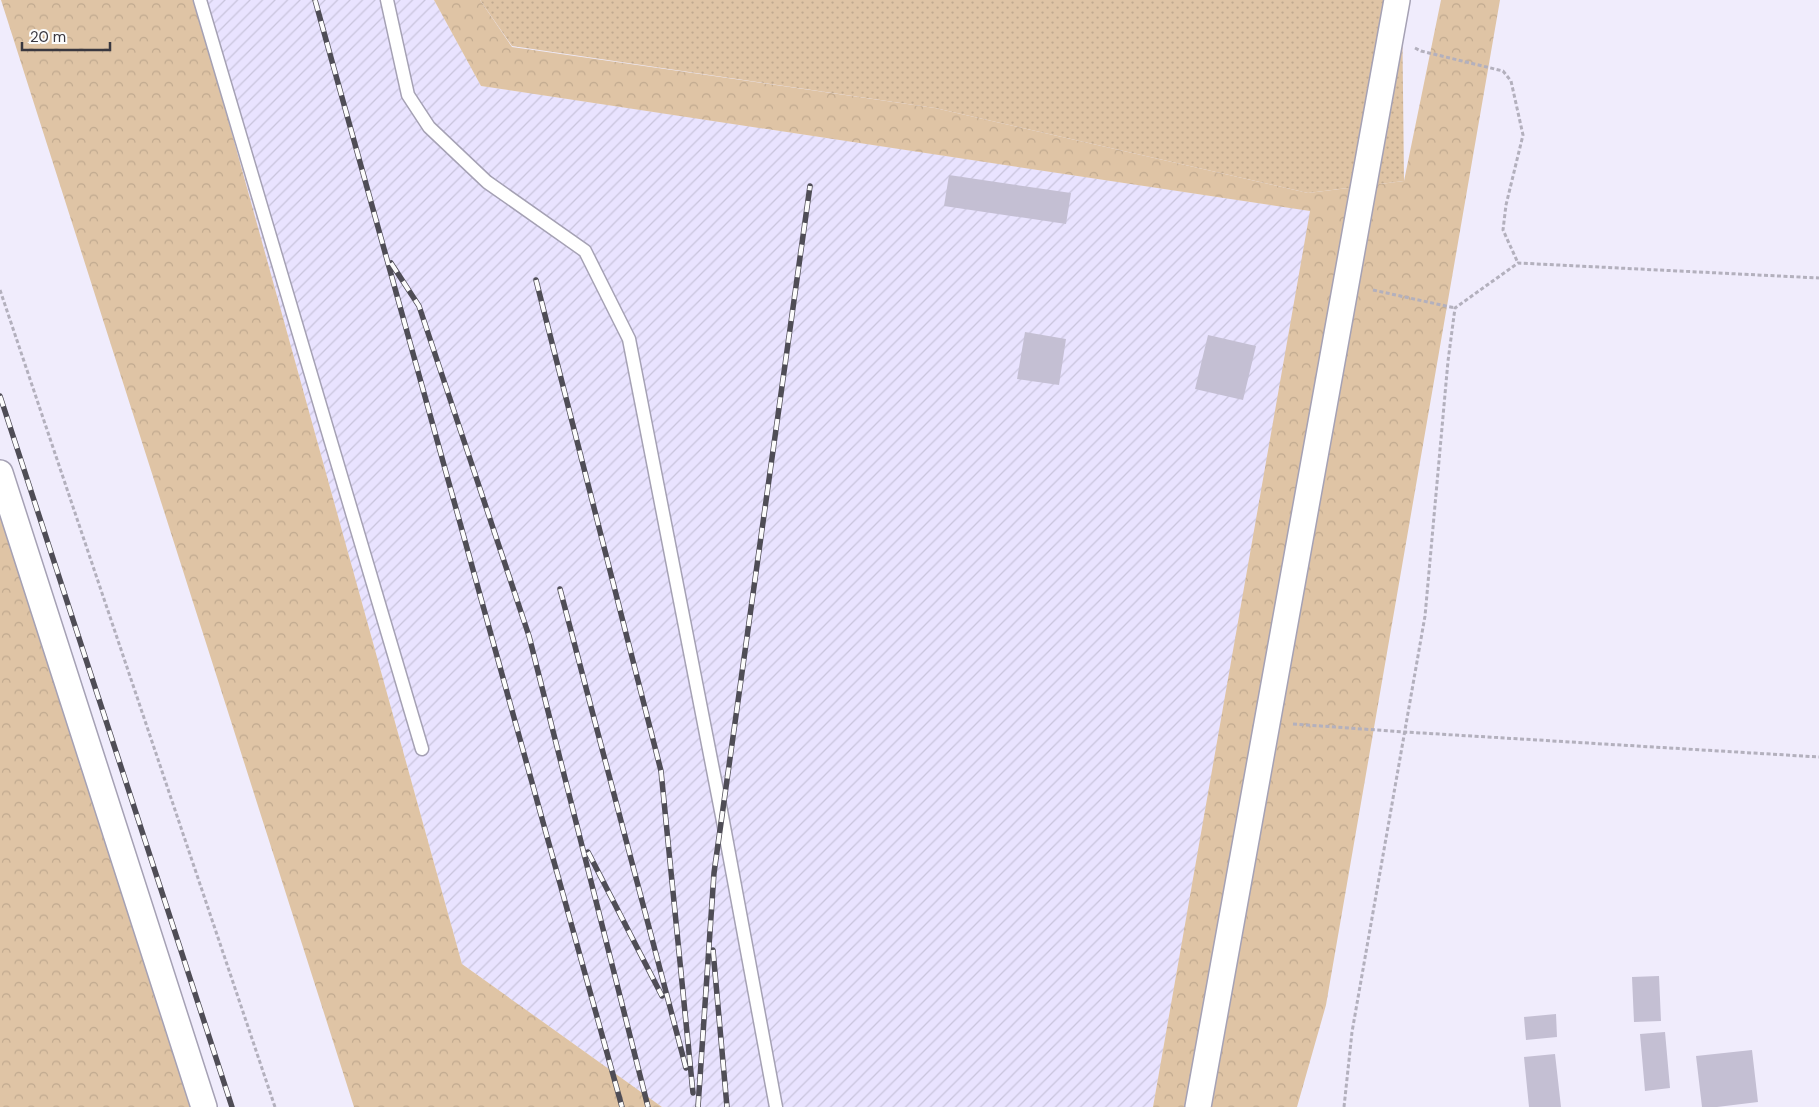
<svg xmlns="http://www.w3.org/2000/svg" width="1819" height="1107" viewBox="0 0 1819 1107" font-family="'DM Sans',sans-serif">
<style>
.industrial{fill:url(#industrial-furrows)}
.grass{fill:url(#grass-dots)}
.forest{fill:url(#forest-crowns)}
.building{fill:#c4bfd3}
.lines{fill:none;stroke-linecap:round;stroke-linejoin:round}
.lane-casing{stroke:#a5a1b4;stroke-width:15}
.street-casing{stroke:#a5a1b4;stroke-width:28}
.path{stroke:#b3b0bd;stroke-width:3;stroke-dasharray:4 2.5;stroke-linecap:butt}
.lane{stroke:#fff;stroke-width:12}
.street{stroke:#fff;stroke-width:25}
.rail-casing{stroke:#4f4d56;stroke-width:5.5}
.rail{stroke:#fcfcfc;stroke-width:4;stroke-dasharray:11;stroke-linecap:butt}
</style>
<defs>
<pattern id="industrial-furrows" width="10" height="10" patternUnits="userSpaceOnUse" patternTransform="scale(1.25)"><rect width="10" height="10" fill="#e9e3ff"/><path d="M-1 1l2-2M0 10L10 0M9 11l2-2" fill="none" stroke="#c9c4dc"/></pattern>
<pattern id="grass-dots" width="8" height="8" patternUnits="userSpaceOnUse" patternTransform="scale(1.25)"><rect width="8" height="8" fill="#dfc4a5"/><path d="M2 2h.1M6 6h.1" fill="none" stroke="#c0a98f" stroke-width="1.8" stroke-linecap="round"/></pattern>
<pattern id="forest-crowns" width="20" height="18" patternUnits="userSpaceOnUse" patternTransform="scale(1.25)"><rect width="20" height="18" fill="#dfc4a5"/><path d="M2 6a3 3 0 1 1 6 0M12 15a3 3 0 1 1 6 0" fill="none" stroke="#c0a98f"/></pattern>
</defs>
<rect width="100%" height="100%" fill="#f0ecfc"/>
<path class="industrial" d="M195,0H434L481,86L1311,211L1153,1107H662L462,964Z"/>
<path class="grass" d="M480,0H1402L1404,181L1308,193L935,108L512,46Z"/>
<path class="forest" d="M1,0H195L462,964L662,1107H354Z
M434,0H480L512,47L935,108L1308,193L1404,181L1441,0H1500L1326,1005L1297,1107H1153L1310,211L481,86Z
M0,480L200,1107H0Z"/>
<path class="building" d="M949,175L1071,193L1066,224L944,206Z
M1025,332L1066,339L1059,385L1017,379Z
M1208,335L1256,346L1243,400L1195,389Z
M1659,976L1661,1021L1634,1022L1632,977Z
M1556,1014L1557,1037L1526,1040L1524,1017Z
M1665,1032L1670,1088L1645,1091L1640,1034Z
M1752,1050L1758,1102L1717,1107H1702L1696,1056Z
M1555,1054L1561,1107H1529L1524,1057Z"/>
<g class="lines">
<g class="lane-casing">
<path id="lane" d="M200,0L422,749
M387,0L408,95L429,127L487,182L585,251L629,339L722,816L776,1107"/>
</g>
<g class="street-casing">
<path id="street" d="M0,473L204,1107
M1198,1107L1397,0"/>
</g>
<path class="path" d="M1415,48L1421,51L1503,71L1511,81L1523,135L1506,205L1503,230L1518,263
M0,290L275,1107
M1373,290L1455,308
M1293,724L1405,732L1819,757
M1344,1107L1352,1032L1425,616L1448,361L1455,308L1518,263L1819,278"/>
<use href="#lane" class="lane"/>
<use href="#street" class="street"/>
<g class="rail-casing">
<path id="rail" d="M315,0L622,1107
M391,263L419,306L529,636L648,1107
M536,280L661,771L693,1093
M0,396L232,1107
M560,589L686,1068
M588,852L662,996
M713,950L727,1107
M698,1107L714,873L810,186"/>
</g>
<use href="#rail" class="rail"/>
</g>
<path d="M22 42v8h88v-8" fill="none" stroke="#3a3840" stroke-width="2.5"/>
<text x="30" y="42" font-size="15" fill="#3a3840" stroke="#fcfcfc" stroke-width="4" paint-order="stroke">20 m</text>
</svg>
